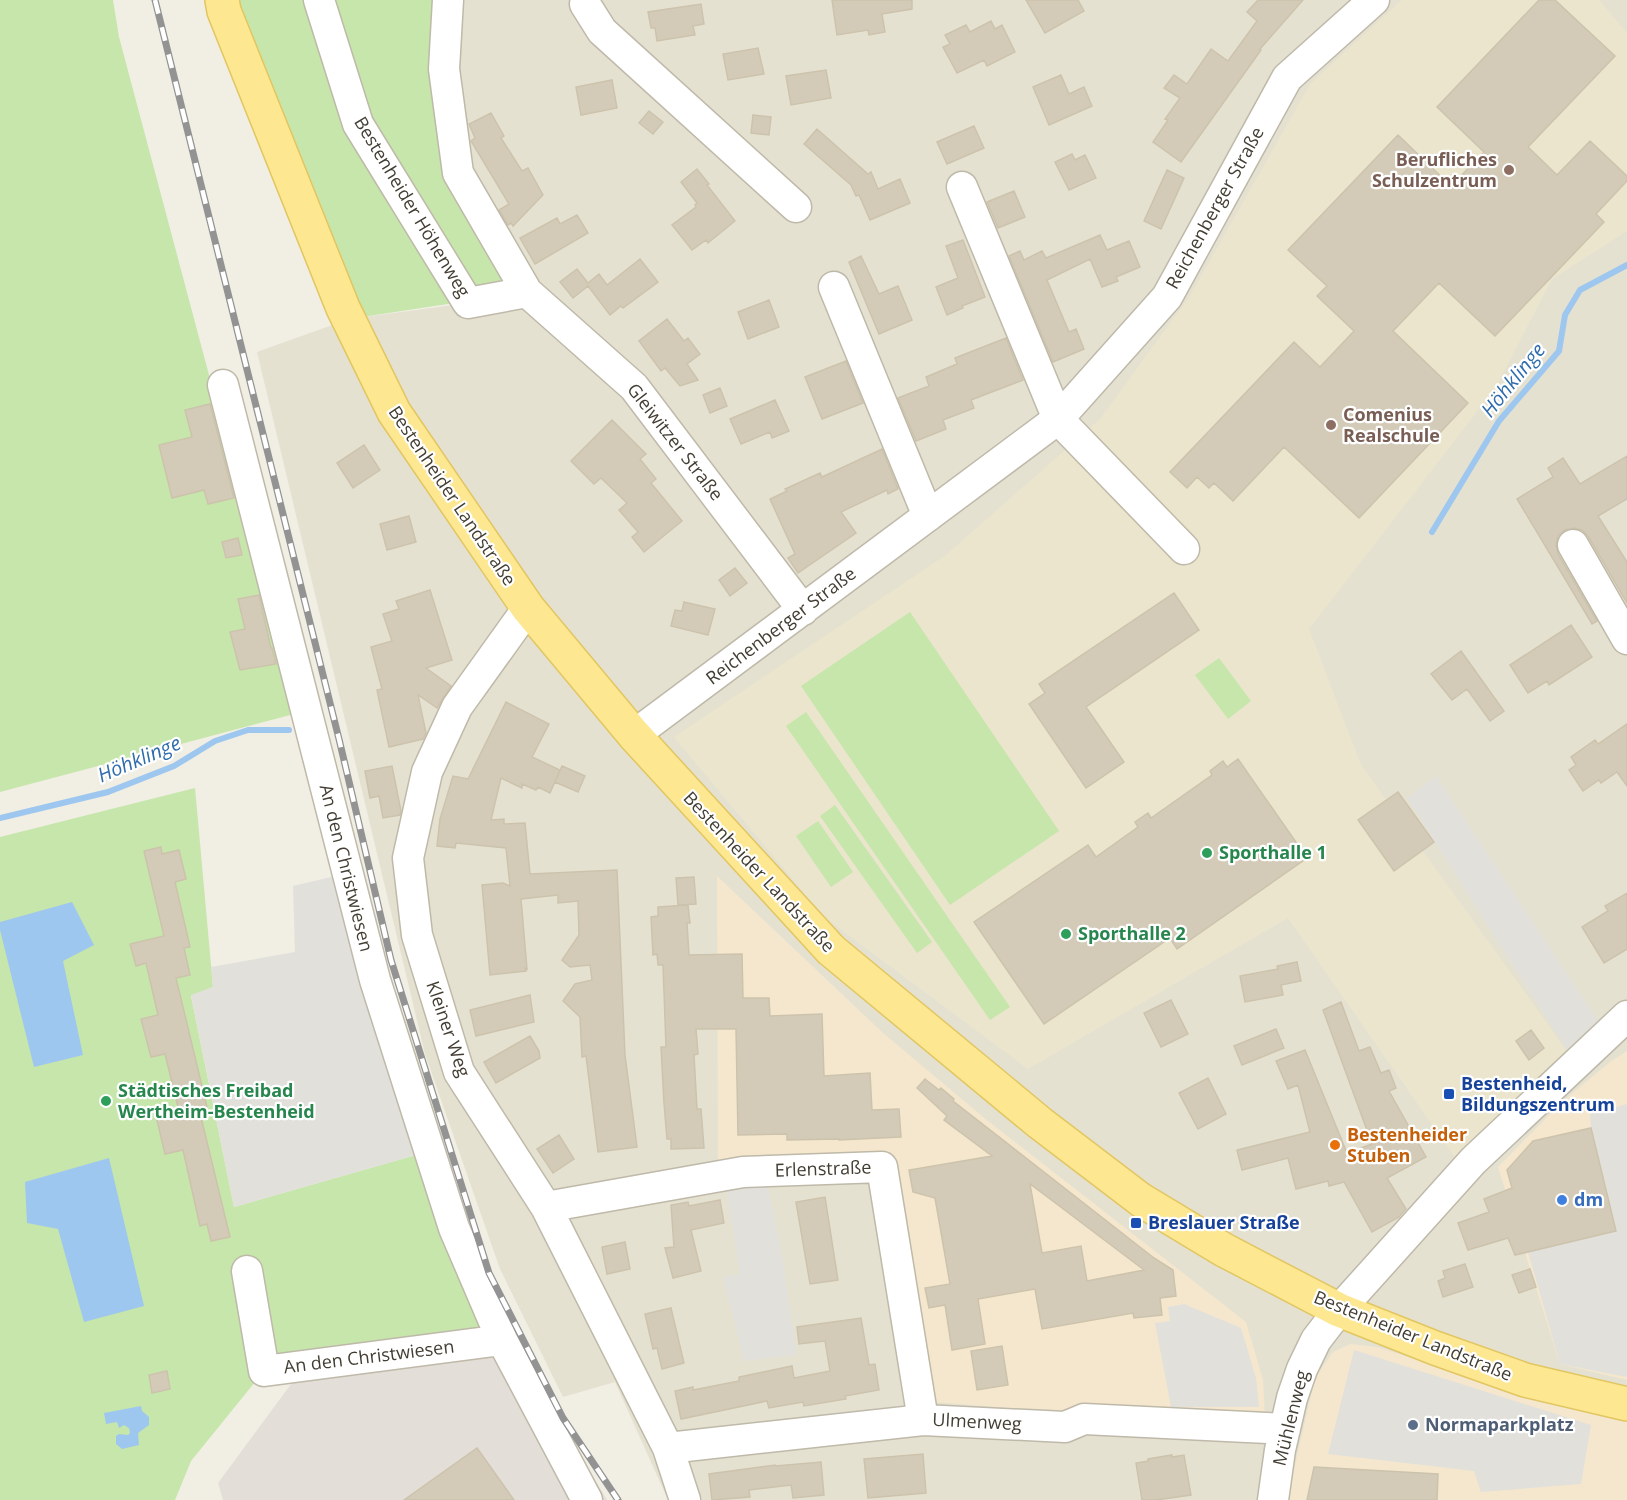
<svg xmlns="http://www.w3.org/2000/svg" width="1627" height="1500" viewBox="0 0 1627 1500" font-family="'Open Sans',sans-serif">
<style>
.residential{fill:#e5e1d1}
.commercial{fill:#f4e7cd}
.industrial{fill:#e3dfd8}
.education{fill:#eae5cc}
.green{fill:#c6e6ab}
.parking{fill:#e2e0db}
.water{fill:#9ec7ef}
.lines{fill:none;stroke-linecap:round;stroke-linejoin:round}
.stream{stroke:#9ec7ef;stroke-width:6}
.building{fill:#d3cbb8;stroke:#cdc3ac;stroke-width:1.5;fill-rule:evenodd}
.minor-casing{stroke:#bfb9a9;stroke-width:33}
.major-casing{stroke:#e1c661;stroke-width:36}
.minor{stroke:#fff;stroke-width:30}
.major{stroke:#fde790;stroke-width:33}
.rail-casing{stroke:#939393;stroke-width:7}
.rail{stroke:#fff;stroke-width:4.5;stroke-dasharray:14;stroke-linecap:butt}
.education-dot{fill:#8d6e63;stroke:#fff;stroke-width:2}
.leisure-dot{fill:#2e9e5b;stroke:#fff;stroke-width:2}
.transit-dot{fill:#1a4fb4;stroke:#fff;stroke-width:2}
.food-dot{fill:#e8710a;stroke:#fff;stroke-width:2}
.shop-dot{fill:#3f7fe0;stroke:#fff;stroke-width:2}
.service-dot{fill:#5c6f8a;stroke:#fff;stroke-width:2}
.labels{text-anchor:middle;stroke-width:4.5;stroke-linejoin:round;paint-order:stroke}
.education-label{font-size:18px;font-weight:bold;fill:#785e54;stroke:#fff;text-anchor:end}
.street-label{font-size:18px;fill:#433e33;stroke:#fff}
.leisure-label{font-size:18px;font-weight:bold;fill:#27864d;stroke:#fff;text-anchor:start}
.transit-label{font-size:18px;font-weight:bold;fill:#164399;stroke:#fff;text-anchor:start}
.food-label{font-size:18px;font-weight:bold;fill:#c56008;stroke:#fff;text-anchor:start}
.shop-label{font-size:18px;font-weight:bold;fill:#366cbe;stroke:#fff;text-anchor:start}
.service-label{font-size:18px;font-weight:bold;fill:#4e5e75;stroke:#fff;text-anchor:start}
.water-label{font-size:20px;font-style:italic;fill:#2f6cac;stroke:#fff}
</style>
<rect width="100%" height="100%" fill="#f1eee3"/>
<path class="residential" d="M450,0H1627V1500H668L615,1382L563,1397L500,1269L425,1054L257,352L349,319L468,303L458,173Z"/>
<path class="commercial" d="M717,876L883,1033L988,1121L1246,1322L1263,1380L1265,1419L1047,1411L933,1402L891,1153L718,1162Z
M1627,1051V1380L1560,1364L1498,1167L1563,1101L1610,1062Z
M1350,1344L1377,1347L1568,1408L1627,1421V1500H1287L1315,1378L1333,1352Z"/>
<path class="industrial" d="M516,1341L532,1374L607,1500H223L218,1483L294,1380Z"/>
<path class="education" d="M1402,0H1599L1627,33V231L1552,279L1496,387L1309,629L1361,765L1570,1055L1456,1159L1288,918L1028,1069L824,917L674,737L946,555L1100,419L1190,296L1310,84Z"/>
<path class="green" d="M0,0H113L119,37L209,375L294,714L0,792Z
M222,0H450L458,173L527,292L349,319Z
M910,612L1059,831L950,905L801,686Z
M1219,658L1251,701L1228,719L1195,675Z
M806,712L1010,1007L990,1020L786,726Z
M195,788L213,987L191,996L234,1207L430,1151L502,1340L264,1371L191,1461L175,1500H0V837Z
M835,805L932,942L917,953L820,816Z
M818,821L853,872L831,887L796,836Z"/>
<path class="parking" d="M1436,776L1603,1028L1570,1055L1407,798Z
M348,873L430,1151L234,1207L191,995L213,987L211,967L295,952L293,886Z
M1627,1104V1377L1560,1364L1528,1252L1616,1231L1591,1128L1590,1114Z
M768,1185L782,1255L797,1355L744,1361L723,1277L740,1274L726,1187Z
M1184,1304L1241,1328L1256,1378L1259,1407H1171L1155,1323L1170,1321L1168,1307Z
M1354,1350L1591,1425L1581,1484L1481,1492L1474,1471L1328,1454Z"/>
<path class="water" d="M72,902L94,945L63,961L83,1055L34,1067L0,930V922Z
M109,1158L144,1306L84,1322L58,1229L27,1223L25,1182Z
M141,1406L142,1411L149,1417V1425L138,1433L139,1445L122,1449L116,1444V1436L119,1434L128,1435L130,1433L129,1428L124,1425L119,1428L117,1422L106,1424L104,1413Z"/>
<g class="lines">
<path class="stream" d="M1432,532L1499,421L1559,351L1565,315L1580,290L1627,265
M0,818L108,792L174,766L215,741L248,730H289"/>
</g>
<path class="building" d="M832,0H912V9L882,14L885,32L869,35L868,30L837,35Z
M1026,0H1078L1084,11L1045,33Z
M1258,0H1303L1260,49L1261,50L1181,162L1153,142L1168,120L1165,119L1180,98L1164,88L1174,75L1187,84L1211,49L1228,61L1257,21L1247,12Z
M1539,0H1555L1615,56L1528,147L1557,175L1590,141L1627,176V181L1596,214L1604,222L1495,336L1439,283L1393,331L1468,403L1359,518L1284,447L1233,501L1214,483L1209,488L1197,477L1187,488L1170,472L1294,342L1320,367L1354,331L1317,296L1327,286L1288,250L1398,135L1451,186L1484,152L1437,107Z
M701,4L704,24L693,26L695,35L657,41L655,28H651L648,12Z
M991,21L995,29L1002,25L1015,52L987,66L984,60L957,73L943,47L950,44L945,35L966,25L970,32Z
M758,48L764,74L728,80L723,54Z
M826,70L831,98L791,105L786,76Z
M1061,75L1069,94L1084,87L1092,106L1049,125L1033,87Z
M612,80L617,108L581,115L576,87Z
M649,111L663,122L653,134L639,123Z
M491,113L504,136L501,138L522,171L528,168L543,195L513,226L511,223L508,225L499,210L509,204L471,141L475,138L469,124Z
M753,115L771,117L769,135L751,133Z
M974,126L984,148L947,164L937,142Z
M817,129L868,174L871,172L878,189L900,179L910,203L870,220L859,195L856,196L851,185L804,144Z
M1072,154L1075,160L1085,155L1096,178L1069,190L1055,162Z
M697,169L709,184L707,185L735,221L708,243L706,240L692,250L672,225L696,207L695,205L697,203L681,182Z
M1167,170L1184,178L1161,229L1144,221Z
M1014,191L1025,217L998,228L987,202Z
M577,215L588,233L535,264L520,238L557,218L560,224Z
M1100,235L1107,250L1129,241L1140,267L1116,277L1118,281L1102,287L1090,259L1047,280L1069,332L1076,329L1084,349L1053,362L1009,256L1020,251L1024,260L1042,251L1046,258Z
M963,240L985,297L962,306L963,308L947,315L936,287L958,278L946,246Z
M861,256L879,294L898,286L912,320L879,334L849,262Z
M640,259L658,282L623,308L621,306L610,315L588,286L573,298L560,282L577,269L588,283L599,274L607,285Z
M769,300L779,327L748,339L738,312Z
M667,319L684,341L688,338L700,354L687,364L698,380L680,386L665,368L661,371L639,341Z
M1006,338L1023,380L971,400L974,408L943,420L946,429L916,441L898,398L929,386L926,377L957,364L955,358Z
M846,361L863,403L822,419L805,377Z
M720,388L727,406L710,413L703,395Z
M775,400L789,431L772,438L770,432L741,444L730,419Z
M210,404L234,498L208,504L204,490L172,498L159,445L192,437L185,410Z
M612,420L646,454L640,459L656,479L651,483L682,521L644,552L632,537L638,532L619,510L627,503L601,478L594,484L571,461Z
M364,445L380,470L353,488L337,463Z
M882,449L898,489L888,494L887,490L841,512L856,533L798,573L788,558L795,554L770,499L787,491L785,489L820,473L822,477Z
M1627,456V499L1598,516L1627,562V603L1588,536L1582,530L1574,528L1565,530L1558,536L1556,544L1558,554L1597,621L1592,624L1517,499L1553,477L1548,468L1563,458L1580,484Z
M409,516L416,542L387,550L380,524Z
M238,538L242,555L226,558L222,542Z
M735,568L747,583L730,596L719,580Z
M430,590L452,660L426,668L451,686L437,708L418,695L426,733L423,739L389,747L377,690L382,689L371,647L392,641L383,614L399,609L396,601Z
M1174,593L1199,630L1086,707L1124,762L1086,788L1029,704L1045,693L1039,684Z
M259,595L271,648H272L276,664L240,670L230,632L245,629L238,599Z
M684,602L715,609L708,635L671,626L675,610L682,611Z
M1571,625L1592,657L1549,685L1547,681L1528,693L1510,665Z
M1461,651L1504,711L1490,721L1467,689L1452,700L1431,674Z
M506,702L549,724L532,757L560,770L550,793L538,787L536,790L522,784V788L501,778L491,820L504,819V824L525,823L530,874L617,870L625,1055L637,1147L598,1152L586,1056L582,1057L580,1017L563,1001L575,984L592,980L590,965L570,967L562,960L579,935L578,901L558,903V895L521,899L527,969L525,968L526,971L490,975L482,885L503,883L510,886L506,848L456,843L455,848L437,846L440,819L453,776L468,779Z
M1627,724V786L1617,772L1601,783L1599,780L1583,791L1569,770L1576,765L1571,757L1595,740L1598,744Z
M1238,759L1307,858L1177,949L1170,938L1044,1024L974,922L1088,845L1096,857L1138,827L1135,822L1148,813L1151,818L1212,775L1210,771L1223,761L1227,767Z
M392,766L401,811L400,815L383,818L379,796L370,798L365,771Z
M562,766L585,776L578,792L555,782Z
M1398,792L1434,842L1394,871L1358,820Z
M161,847L162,854L179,850L186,879L175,882L190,947L184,948L190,975L176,978L207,1107L199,1109L230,1237L211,1241L207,1224L200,1226L183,1150L165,1154L156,1116L179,1111L165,1054L151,1057L141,1019L158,1015L146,963L136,966L130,944L164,936L144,851Z
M694,877L696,904L678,905L676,878Z
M1627,893V949L1604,963L1582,927L1608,911L1605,906Z
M688,905L690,923H687L689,955L742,954L743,998H769L770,1016L822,1014L824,1076L870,1073L872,1110L899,1109L901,1137L839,1140V1139L787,1140V1134L738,1135L736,1029H696L698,1054L694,1055L697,1109H701L704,1148L671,1149V1139H667L664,1103L661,1047H666L663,965H658L657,954L653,955L651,917L658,916V907Z
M1297,962L1301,981L1281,985L1283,995L1245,1002L1240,976L1278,969L1277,966Z
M530,995L534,1022L476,1036L470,1010Z
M1171,1000L1188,1034L1161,1047L1144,1013Z
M1341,1002L1359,1051L1370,1047L1381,1073L1389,1070L1396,1088L1389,1091L1426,1157L1387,1178L1406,1209L1399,1217L1372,1232L1344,1182L1329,1186L1328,1181L1296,1189L1288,1158L1242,1170L1237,1150L1310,1132L1298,1085L1288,1089L1276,1061L1305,1050L1347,1153L1372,1144L1323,1010Z
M1276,1029L1284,1048L1242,1065L1234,1046Z
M1531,1030L1544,1048L1529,1060L1516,1041Z
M530,1036L539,1051L540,1058L496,1083L484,1062Z
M1208,1078L1226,1114L1198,1129L1179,1093Z
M925,1079L939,1090L941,1088L954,1099L953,1101L1154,1258L1173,1270L1176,1296L1160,1298L1162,1315L1134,1318L1133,1313L1042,1329L1035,1289L978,1299L985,1344L952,1350L945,1305L929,1308L925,1288L950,1284L935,1198L913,1192L909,1170L992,1156L944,1120L947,1116L917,1088ZM1030,1184L1062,1208L1144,1270L1087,1281L1081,1246L1042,1253Z
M1591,1128L1616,1231L1515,1255L1508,1238L1468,1250L1458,1223L1489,1212L1484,1199L1512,1188L1507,1170L1533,1141Z
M559,1135L574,1159L553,1173L537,1149Z
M825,1197L838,1280L810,1284L796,1202Z
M720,1200L724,1223L691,1230L701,1271L673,1278L665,1248L674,1247L671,1205L688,1202L689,1206Z
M625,1242L630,1269L607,1274L602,1247Z
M1465,1264L1473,1287L1443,1297L1438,1281L1445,1278L1443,1271Z
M1530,1269L1536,1287L1519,1293L1512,1275Z
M671,1308L684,1363L662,1369L657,1348L653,1349L645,1314Z
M861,1318L869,1365L875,1364L879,1390L845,1396L846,1399L804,1406L803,1402L769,1408L767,1401L681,1419L675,1391L693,1387V1390L739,1381V1377L792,1366L794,1378L830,1371L825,1341L799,1344L797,1327Z
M1002,1346L1008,1385L977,1390L971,1351Z
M167,1371L170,1389L152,1393L149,1375Z
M477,1448L514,1500H404Z
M923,1454L926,1493L868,1498L864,1459Z
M1172,1455V1457L1184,1455L1191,1495L1156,1500H1142L1136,1463L1148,1461V1459Z
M821,1462L824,1495L793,1498L791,1485L749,1490L750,1497L712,1500L709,1474L775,1465V1466Z
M1314,1467L1438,1474L1437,1500H1307Z"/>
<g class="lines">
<g class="minor-casing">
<path id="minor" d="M319,0L358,124L468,303L527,292L458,173L444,69L448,0
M585,4L602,31L796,207
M962,187L1058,419L1184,549
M834,287L928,516
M527,292L634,387L803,610
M223,385L375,980L454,1228L502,1340L587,1500
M1573,545L1627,639
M528,608L457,707L427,772L408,858L417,935L459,1072L546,1207L668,1448L685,1500
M634,735L1058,419L1167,297L1287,78L1374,0
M546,1207L743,1172L882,1167L923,1420
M247,1271L264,1371L502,1340
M668,1448L923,1420L1065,1427L1084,1419L1285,1429
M1273,1500L1280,1450L1292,1398L1302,1369L1316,1340L1339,1310L1473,1161L1627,1016"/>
</g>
<g class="major-casing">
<path id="major" d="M222,0L224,11L343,308L394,412L528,608L634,735L831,950L1040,1123L1141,1200L1224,1250L1339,1310L1435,1348L1525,1380L1627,1404"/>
</g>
<use href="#minor" class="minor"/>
<use href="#major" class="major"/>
<g class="rail-casing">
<path id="rail" d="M155,0L339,739L391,960L489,1273L563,1418L618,1500"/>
</g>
<use href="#rail" class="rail"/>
</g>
<g class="education-dot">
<circle cx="1509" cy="170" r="6"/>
<circle cx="1331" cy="425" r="6"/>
</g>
<g class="leisure-dot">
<circle cx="1207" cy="853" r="6"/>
<circle cx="1066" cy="934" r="6"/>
<circle cx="106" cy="1101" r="6"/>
</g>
<g class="transit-dot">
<rect x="1443" y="1088" width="12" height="12" rx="3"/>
<rect x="1130" y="1217" width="12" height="12" rx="3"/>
</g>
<circle class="food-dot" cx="1335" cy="1145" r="6"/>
<circle class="shop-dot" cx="1562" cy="1200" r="6"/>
<circle class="service-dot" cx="1413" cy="1425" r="6"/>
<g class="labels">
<g class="education-label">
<text x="1497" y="166">Berufliches<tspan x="1497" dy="21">Schulzentrum</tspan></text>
<text x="1343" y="421" text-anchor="start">Comenius<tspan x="1343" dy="21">Realschule</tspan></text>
</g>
<g class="street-label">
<text transform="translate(412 207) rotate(59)" y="6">Bestenheider Höhenweg</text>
<text transform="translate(1215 208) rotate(-61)" y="6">Reichenberger Straße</text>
<text transform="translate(675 442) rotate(52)" y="6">Gleiwitzer Straße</text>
<text transform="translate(452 496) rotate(56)" y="6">Bestenheider Landstraße</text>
<text transform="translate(781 626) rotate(-37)" y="6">Reichenberger Straße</text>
<text transform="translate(346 868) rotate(76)" y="6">An den Christwiesen</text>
<text transform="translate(759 872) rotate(47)" y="6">Bestenheider Landstraße</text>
<text transform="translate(448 1029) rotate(71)" y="6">Kleiner Weg</text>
<text transform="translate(823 1169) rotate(-2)" y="6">Erlenstraße</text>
<text transform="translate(1413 1336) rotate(22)" y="6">Bestenheider Landstraße</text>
<text transform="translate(369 1357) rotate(-7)" y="6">An den Christwiesen</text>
<text transform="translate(1291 1418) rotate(-76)" y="6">Mühlenweg</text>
<text transform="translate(977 1422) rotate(3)" y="6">Ulmenweg</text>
</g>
<g class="leisure-label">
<text x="1219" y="859">Sporthalle 1</text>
<text x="1078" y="940">Sporthalle 2</text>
<text x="118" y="1097">Städtisches Freibad<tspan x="118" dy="21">Wertheim-Bestenheid</tspan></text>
</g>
<g class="transit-label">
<text x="1461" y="1090">Bestenheid,<tspan x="1461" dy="21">Bildungszentrum</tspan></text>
<text x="1148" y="1229">Breslauer Straße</text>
</g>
<g class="food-label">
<text x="1347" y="1141">Bestenheider<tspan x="1347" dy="21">Stuben</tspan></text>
</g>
<g class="shop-label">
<text x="1574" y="1206">dm</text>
</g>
<g class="service-label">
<text x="1425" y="1431">Normaparkplatz</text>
</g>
<g class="water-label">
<text transform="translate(1513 380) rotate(-51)" y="7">Höhklinge</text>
<text transform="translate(139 759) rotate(-23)" y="7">Höhklinge</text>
</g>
</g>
</svg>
